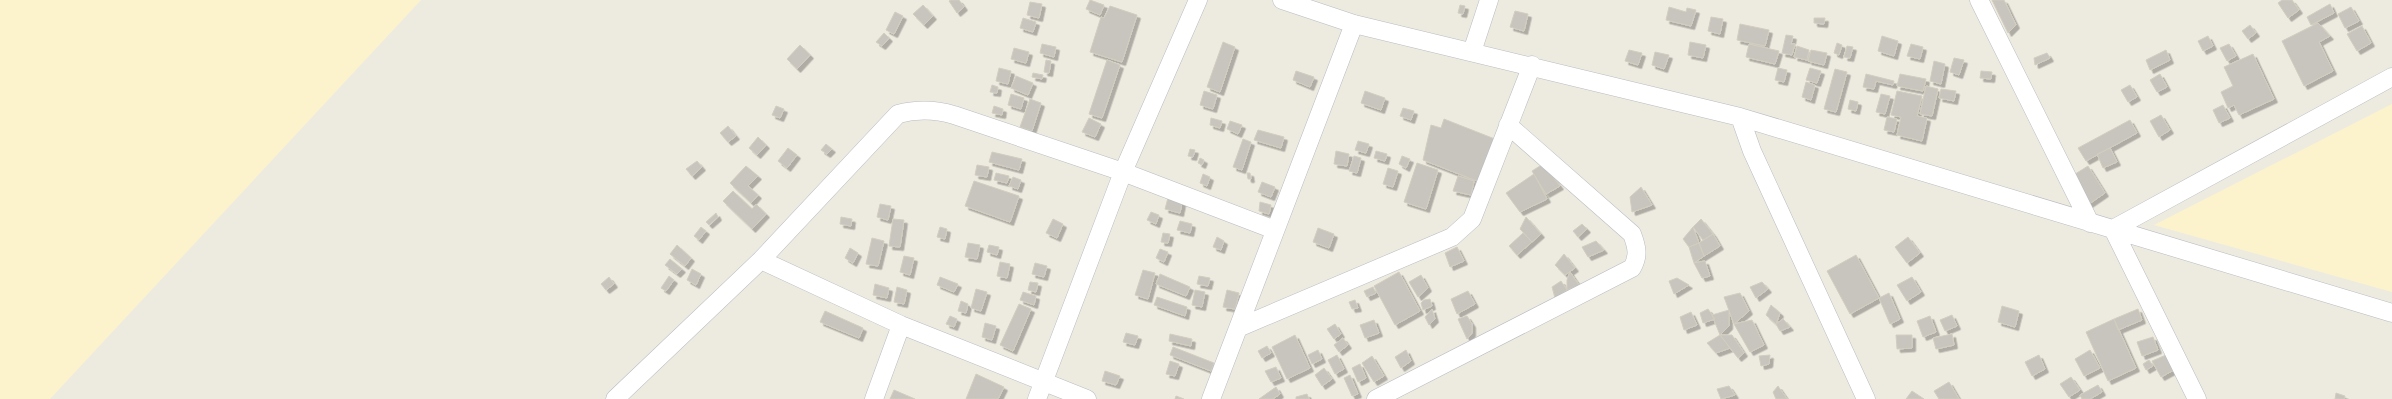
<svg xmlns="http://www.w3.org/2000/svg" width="2392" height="399" viewBox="0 0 2392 399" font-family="'DejaVu Sans',sans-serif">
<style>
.sand{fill:#fcf3cd}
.building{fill:#c8c5be;stroke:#d2cdbf;filter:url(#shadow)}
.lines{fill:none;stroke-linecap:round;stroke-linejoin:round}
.street-casing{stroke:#b9bbc1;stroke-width:19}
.street{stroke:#fff;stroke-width:18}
</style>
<defs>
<filter id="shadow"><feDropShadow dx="3.5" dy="3.5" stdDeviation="0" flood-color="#0004"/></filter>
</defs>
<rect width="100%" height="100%" fill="#edebe0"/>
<path class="sand" d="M0,0H421L50,399H0Z
M2392,104V292L2154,225Z"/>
<path class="building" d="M951,0H959L964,7L957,13L949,1Z
M1090,0L1104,5L1100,15L1086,9Z
M1992,0H2004L2016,25L2008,33Z
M2282,0H2292L2299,10L2288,18L2278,3Z
M1030,2L1042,4L1039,18L1027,15Z
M2330,4L2334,13L2311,25L2307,17Z
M923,5L933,16L924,25L913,14Z
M1460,5L1465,6L1463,14L1458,13Z
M1110,6L1137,15L1122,62L1090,52L1101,17L1104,18Z
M1669,7L1686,12L1687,8L1696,10L1691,26L1666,20Z
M2351,7L2359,21L2345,28L2338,14Z
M1515,11L1528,14L1524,31L1510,27Z
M895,12L903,16L894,34L886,30Z
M1711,17L1723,19L1720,34L1708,31Z
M1023,18L1036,22L1033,32L1020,28Z
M1814,18H1825L1824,24L1814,23Z
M2318,23L2330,36L2319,42L2333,71L2304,86L2282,41Z
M1740,24L1769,30L1765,46L1737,40Z
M2250,25L2256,33L2248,39L2242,31Z
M2362,26L2371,43L2357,51L2347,34Z
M884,33L889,38L882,46L876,42Z
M1786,35L1793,36L1791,44H1795L1792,55L1782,53Z
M1882,36L1898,41L1894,56L1878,51Z
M2208,36L2213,46L2203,51L2198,41Z
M1223,42L1235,47L1220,92L1207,87Z
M1690,42L1706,45L1703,58L1688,55Z
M1837,43L1842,45L1839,55L1834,53Z
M1042,44L1056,47L1054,57L1040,53Z
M1749,44L1779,51L1775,64L1746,57Z
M1911,44L1923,47L1920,59L1907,56Z
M2229,44L2236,56L2227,61L2220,48Z
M800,45L810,55L797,69L787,59Z
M1797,46L1809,50L1807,60L1794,57Z
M1847,46L1853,47L1850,58L1844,57Z
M1014,48L1029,52L1026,63L1011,59Z
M1629,50L1642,53L1638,65L1625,61Z
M1811,50L1827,53L1824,65L1808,61Z
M2166,50L2170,60L2150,70L2146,60Z
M1655,52L1669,55L1664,69L1652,65Z
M2047,53L2050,58L2035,65L2034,58Z
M2253,54L2274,99L2239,115L2234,105L2228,108L2221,92L2233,86L2224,67Z
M1954,58L1964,60L1959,75L1950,72Z
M1046,60L1051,61L1049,73L1044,72Z
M1107,60L1120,65L1102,118L1089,114Z
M1934,61L1945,64L1941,84L1930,81Z
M999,68L1011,71L1008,84L996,81Z
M1778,68L1787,70L1784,82L1775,80Z
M1810,68L1821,71L1817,83L1806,80Z
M1835,69L1847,72L1836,112L1824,109Z
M1296,71L1314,77L1310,87L1293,80Z
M1981,71L1992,72L1991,79L1980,78Z
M1033,73L1043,75L1042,79L1032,77Z
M1866,74L1894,81L1893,85L1876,81L1874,89L1863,87Z
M1900,74L1926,79L1923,91L1897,86Z
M2160,74L2167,87L2157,92L2150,80Z
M1016,76L1033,83L1028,95L1011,88Z
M1806,82L1815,85L1811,100L1802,97Z
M992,85L998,87L997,93L990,92Z
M2130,85L2137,97L2128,102L2121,90Z
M1926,86L1938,89L1932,116L1920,114Z
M1941,89L1956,91L1954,101L1939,98Z
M1204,91L1217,95L1213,109L1200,105Z
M1365,91L1385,98L1381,110L1361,103Z
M1897,91L1922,96L1917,116L1927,118L1922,141L1897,135L1901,117L1891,115Z
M1011,94L1024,98L1021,109L1008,105Z
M1881,94L1890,96L1885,114L1876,112Z
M1030,99L1041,103L1032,131L1020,127Z
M1850,100L1858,102L1856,111L1848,109Z
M2223,105L2230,118L2219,123L2213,110Z
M776,106L784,109L780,118L772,115Z
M994,106L1003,109L1002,115L992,113Z
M1403,108L1414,111L1411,120L1400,116Z
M2161,115L2170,130L2159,137L2150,121Z
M1887,117L1897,119L1894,132L1884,130Z
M1089,118L1101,124L1095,137L1082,132Z
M1211,118L1222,121L1220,128L1210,125Z
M1444,119L1505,143L1477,181L1423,160L1431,125L1441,128Z
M2130,120L2137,133L2086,161L2078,148Z
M1230,121L1242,125L1238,134L1227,129Z
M728,126L736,136L728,142L720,133Z
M1258,130L1284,137L1281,148L1254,140Z
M758,137L766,145L757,155L749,148Z
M1243,139L1251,142L1242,170L1233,167Z
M1358,141L1369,144L1366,153L1355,150Z
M826,144L832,149L827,154L821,150Z
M788,148L797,155L787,168L778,161Z
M2110,148L2117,162L2103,168L2097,154Z
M1190,149L1195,150L1193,157L1188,156Z
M1336,151L1349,154L1347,166L1334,164Z
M1376,151L1387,154L1385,161L1374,158Z
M992,152L1022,159L1019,170L989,162Z
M1354,156L1361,158L1357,173L1349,171Z
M1402,156L1410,159L1406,168L1399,164Z
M1200,158L1204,160L1202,165L1198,163Z
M697,161L702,167L692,176L686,169Z
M1417,163L1438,170L1426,209L1404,202Z
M1543,164L1560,186L1546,194L1532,171Z
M977,165L989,167L987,177L975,175Z
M746,166L758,176L748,186L758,195L751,203L730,183Z
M2088,166L2105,193L2089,204L2072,176Z
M1388,168L1398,171L1393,187L1383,184Z
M996,173L1009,176L1007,183L994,180Z
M1247,173H1250L1251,179H1248Z
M1203,174L1210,177L1207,186L1200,183Z
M1534,174L1547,199L1520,212L1506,193Z
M1458,176L1474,181L1471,195L1453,191Z
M1013,177L1021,180L1018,189L1009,186Z
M974,181L1019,196L1010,222L965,206Z
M1262,182L1275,187L1271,197L1258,192Z
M1641,187L1652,205L1632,212L1630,197Z
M733,191L752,209L756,204L766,214L752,229L723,201Z
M1169,194L1183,198L1180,213L1165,209Z
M1260,202L1271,205L1269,214L1259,211Z
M880,204L891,206L888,220L877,217Z
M1151,212L1159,215L1156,224L1147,220Z
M716,213L718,217L709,225L706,222Z
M841,217L852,219L851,226L840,224Z
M1526,217L1541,234L1532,242L1520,229Z
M893,219L904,220L900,247L889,246Z
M1053,219L1063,224L1057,238L1046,233Z
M1701,219L1713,234L1703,240L1693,227Z
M1180,221L1192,224L1190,233L1177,230Z
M1582,224L1587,229L1578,237L1573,231Z
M701,227L706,231L699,240L694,236Z
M940,227L947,229L945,239L937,237Z
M1693,227L1699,243L1689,247L1683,239Z
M1318,228L1334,234L1329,248L1313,242Z
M1163,233L1170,234L1168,243L1161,242Z
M1523,233L1532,242L1517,255L1509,246Z
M1713,234L1720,246L1704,256L1699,243Z
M1217,237L1224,241L1221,250L1213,247Z
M1908,237L1920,253L1907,263L1895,247Z
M872,238L884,241L878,266L866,264Z
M1596,241L1604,250L1588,257L1582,247Z
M968,243L980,245L977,259L965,257Z
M1699,243L1704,256L1694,263L1689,247Z
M677,245L691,258L685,266L670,254Z
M989,245L999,247L997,255L987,252Z
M1457,247L1464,261L1450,267L1445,253Z
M850,248L858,253L853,263L845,258Z
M1160,249L1168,252L1164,262L1156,258Z
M1564,254L1575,268L1565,275L1555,265Z
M1856,255L1879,298L1850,314L1827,271Z
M904,256L914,258L910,275L900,272Z
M670,259L682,269L677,274L665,265Z
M1705,261L1710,276L1702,278L1694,263Z
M1000,262L1010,264L1007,278L997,276Z
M1035,263L1047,266L1044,277L1032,274Z
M692,269L701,274L696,285L687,280Z
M1143,270L1155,273L1148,299L1135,295Z
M1399,272L1420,311L1395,325L1374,286Z
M1570,272L1579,285L1567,290V280Z
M1160,274L1190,287L1186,296L1156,284Z
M1421,275L1428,288L1418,297L1409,282Z
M669,276L674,280L666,291L661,288Z
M1199,276L1210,278L1208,286L1197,284Z
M609,277L614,284L606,290L601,284Z
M940,277L958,284L954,292L937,285Z
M1912,277L1921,292L1907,301L1897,285Z
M1677,278L1689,285L1674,294L1669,281Z
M1561,281L1567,290L1555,298L1552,287Z
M1030,282L1038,283L1036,292L1028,290Z
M1762,282L1768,289L1756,298L1750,287Z
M875,284L889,288L887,298L873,295Z
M897,287L907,290L904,304L894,302Z
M1373,287L1376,293L1367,297L1364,291Z
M976,289L987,292L981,311L971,308Z
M1195,290L1205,292L1202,307L1192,305Z
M1227,290L1239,293L1235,309L1223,307Z
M1468,291L1475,304L1457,314L1451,299Z
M1023,292L1036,296L1034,305L1020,300Z
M1740,293L1749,311L1734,324L1724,297Z
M1889,293L1900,319L1890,324L1879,298Z
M1157,297L1187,307L1185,316L1154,305Z
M1430,299L1432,306L1423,310L1421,303L1424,300Z
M1355,300L1358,308L1352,309L1349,302Z
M961,301L968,304L966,313L958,311Z
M1019,304L1031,309L1013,351L1000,345Z
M1771,305L1780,313L1776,324L1766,315Z
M2002,306L2019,311L2015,327L1998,322Z
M1432,309L1435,319L1429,325L1425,317Z
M1708,309L1715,319L1703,323L1700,313Z
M2138,309L2142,320L2118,330L2114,319Z
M1729,310V326L1720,335L1712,315Z
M825,311L863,328L859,338L820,322Z
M1691,312L1697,325L1684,330L1680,317Z
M1952,315L1957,326L1945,331L1940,320Z
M950,316L957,319L954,327L946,324Z
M1467,316L1472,324V333L1467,339L1458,319Z
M1930,316L1936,332L1923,337L1917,321Z
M1783,319L1790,327L1780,331L1776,324Z
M2114,319L2136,368L2108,381L2086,332Z
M1374,320L1379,333L1365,338L1360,325Z
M1752,320L1764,345L1750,352L1734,324Z
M985,323L996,326L992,340L982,337Z
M1335,324L1341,334L1334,339L1327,329Z
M1126,333L1138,336L1135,345L1123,342Z
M1170,334L1192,339L1191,346L1169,341Z
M1952,334L1954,345L1936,349L1933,338Z
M1295,335L1310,368L1287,379L1272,347Z
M1720,335L1730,348L1716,353L1707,343Z
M1720,335H1732L1744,353L1738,358Z
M1896,335H1912V348L1897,349Z
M2153,337L2158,350L2142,356L2137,342Z
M1343,338L1348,345L1339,352L1334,345Z
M1267,346L1271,353L1262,358L1258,351Z
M1173,347L1214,363L1211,371L1170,355Z
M1318,350L1322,359L1312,364L1308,355Z
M1406,350L1411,361L1401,368L1395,357Z
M2090,350L2100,368L2084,376L2075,359Z
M1337,355L1344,369L1335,374L1328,360Z
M1770,355L1769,364L1761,366L1759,356Z
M2039,355L2045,369L2032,376L2025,362Z
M2166,355L2174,370L2161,377L2152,361Z
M1372,356L1384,376L1374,382L1362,363Z
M2149,360L2153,366L2146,370L2143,364Z
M1170,361L1179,364L1175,376L1166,374Z
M1360,364L1366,378L1358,382L1352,368Z
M1276,367L1281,378L1271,382L1265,371Z
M1324,368L1332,379L1322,386L1315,375Z
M1105,371L1120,376L1116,385L1102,381Z
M976,374L1004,387L998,399H966Z
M1350,375L1358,394L1352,396L1344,378Z
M2071,377L2080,390L2069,397L2060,384Z
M1949,382L1959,399H1939L1934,391Z
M2098,385L2102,392L2090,399H2082L2080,395Z
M1729,386L1735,395L1721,399L1717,389Z
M1778,386L1787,399H1776L1773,392Z
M1276,387L1280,394L1273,399H1259Z
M894,390L915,399H890Z
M1912,391L1924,399H1906Z
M2336,393L2345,396L2344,399H2335Z
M1307,394L1309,399H1296V397Z
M1176,396L1184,399H1175Z"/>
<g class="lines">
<g class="street-casing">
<path id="street" d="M1282,0L1354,24L1740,117L2392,313
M1979,0L2090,223
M1472,52L1489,0
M1740,117L1752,151L1866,399
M761,260L901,325L1087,399
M1238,328L1452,237L1472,219L1532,65
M615,399L761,260L898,114C917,109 934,109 954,115L1123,172L1275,230
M874,399L901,325
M1037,399L1123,172L1198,0
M1211,399L1354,24
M1376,399L1632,268C1639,256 1637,247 1632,234L1508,125
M2197,399L2113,229L2392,77"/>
</g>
<use href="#street" class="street"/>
</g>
</svg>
